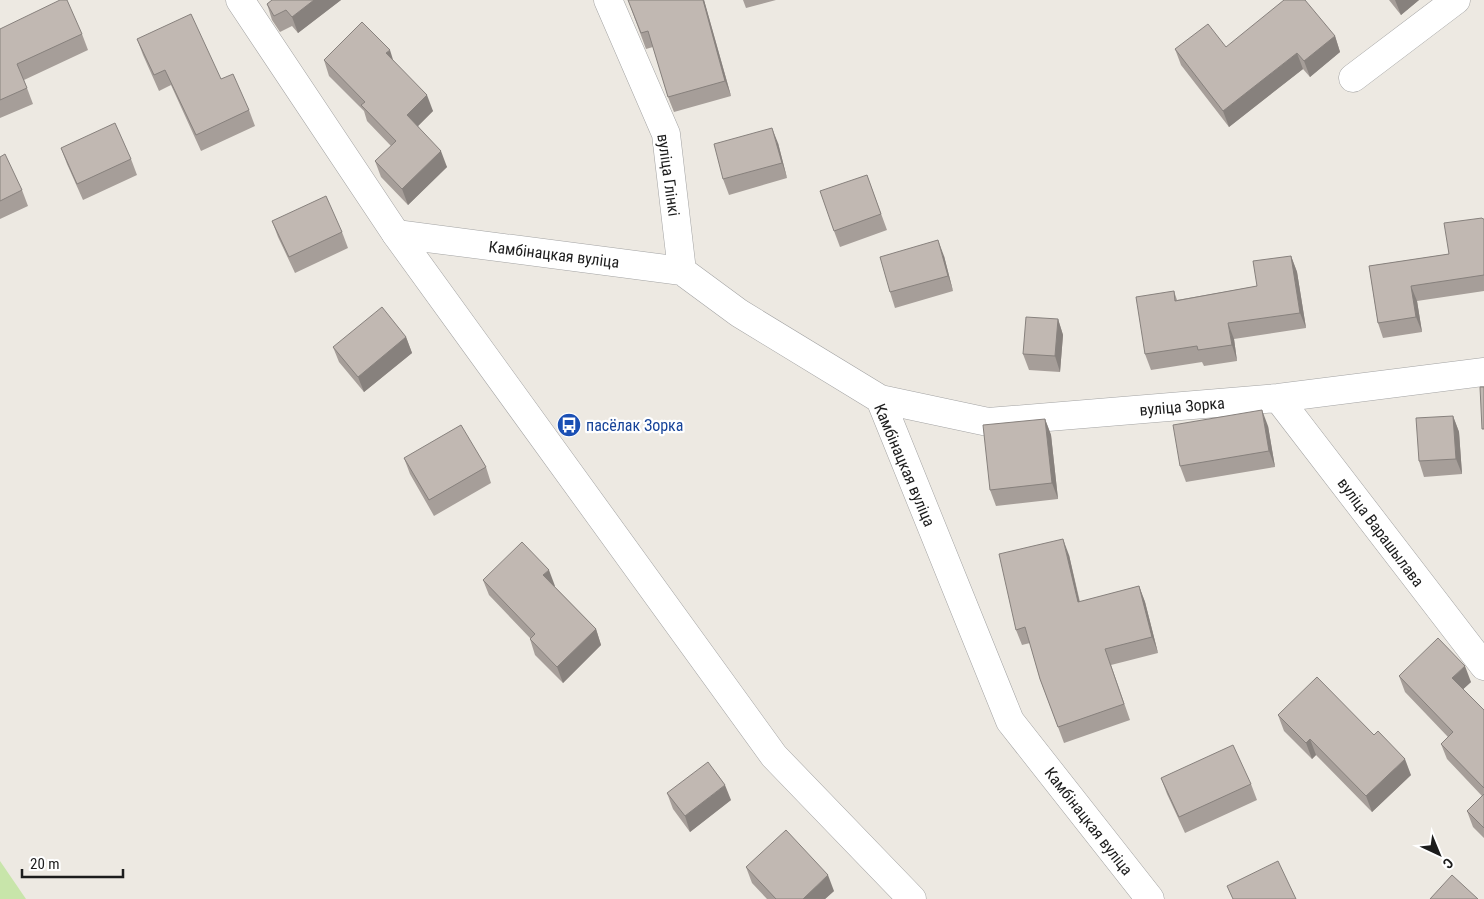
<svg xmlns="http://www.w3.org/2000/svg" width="1484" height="899" viewBox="0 0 1484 899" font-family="'Roboto Condensed',sans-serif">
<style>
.grass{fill:#c8e5aa}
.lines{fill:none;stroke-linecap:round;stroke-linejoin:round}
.minor-casing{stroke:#a3a3a3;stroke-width:29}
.tertiary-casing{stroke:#a3a3a3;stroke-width:29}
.minor{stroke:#fff;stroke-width:28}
.tertiary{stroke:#fff;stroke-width:28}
.wall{fill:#a69e99}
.shaded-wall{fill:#87817d}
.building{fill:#c1b8b2;stroke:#87817d}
.labels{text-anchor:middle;stroke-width:4.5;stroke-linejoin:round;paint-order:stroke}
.street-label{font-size:16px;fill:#1c1c1c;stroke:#fff}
.transit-label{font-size:16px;fill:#164399;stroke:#fff;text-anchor:start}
</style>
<rect width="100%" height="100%" fill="#ede9e2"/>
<path class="grass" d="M0,861L26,899H0Z"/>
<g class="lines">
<g class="minor-casing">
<path id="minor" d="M608,0L666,134L682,271
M1353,78L1456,0
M396,234L682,271L739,313L880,399L1010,721L1150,899
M1278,398L1484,666
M880,399L988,422L1278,398L1484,372"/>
</g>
<g class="tertiary-casing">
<path id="tertiary" d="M240,0L396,234L774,756L912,899"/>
</g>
<use href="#minor" class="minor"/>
<use href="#tertiary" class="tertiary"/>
</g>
<path class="wall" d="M272,0H341L298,33L292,26L280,32L272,20L267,4Z
M628,0H704L731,96L674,112L668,97L653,47L646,49Z
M743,0H776L746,8Z
M1389,0H1419L1401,15Z
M0,29L82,34L88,50L24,80L33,104L0,118Z
M1335,36L1340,52L1310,77L1303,69L1229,127L1181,65L1175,49L1226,47Z
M137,39L221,79L249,110L255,126L201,151L171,85L159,91L143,55Z
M324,60H393L433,111L418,126L447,167L408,205L381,177L375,161L391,146L367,121L364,111L329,76Z
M778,143L787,178L729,195L723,179Z
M61,148L131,159L137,175L83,200L67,164Z
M0,157L22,190L28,206L0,219Z
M867,175L887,230L840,247L834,231Z
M1483,219H1484V291L1417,301L1422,332L1383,338L1378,323L1369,266L1449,254Z
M272,221L342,232L348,248L295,273L278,237Z
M944,256L953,291L895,308L890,292Z
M1291,256L1297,272L1306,328L1234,339L1237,361L1204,366L1202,362L1151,370L1145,354L1174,291L1177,300L1257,286Z
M1058,319L1063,335L1060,372L1029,370L1023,354Z
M406,337L412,353L364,392L339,362L333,347Z
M1453,416L1459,432L1462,474L1424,477L1419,461Z
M1045,419L1051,435L1058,499L996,506L990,490Z
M1268,426L1275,467L1186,482L1180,466Z
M404,458L486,467L491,483L434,516L410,474Z
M1069,555L1080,602L1139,586L1145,602L1158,653L1111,665L1130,720L1064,743L1040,679L1030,643L1022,645L1016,630Z
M483,580L555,586H554L596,629L601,645L563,683L535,655L530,639V638L489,595Z
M1399,676L1471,682L1463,689L1484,710V838L1473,827L1467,811L1482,796L1447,759L1441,744L1448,737L1405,692Z
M1278,715L1411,775L1372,812L1316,755L1312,759L1284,731Z
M1161,778L1251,784L1257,800L1185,833L1167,794Z
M667,793L731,800L690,832L673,809Z
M746,867L834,891L825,899H767L752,883Z"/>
<path class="shaded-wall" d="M314,0H341L298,33L292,17Z
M703,0H704L731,96L725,81Z
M1395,0H1419L1401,15Z
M1335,36L1340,52L1310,77L1304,61Z
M390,50L395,66L386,53Z
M1297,53L1303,69L1229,127L1223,111Z
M427,95L433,111L413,131L407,115Z
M772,128L778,143L787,178L782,163Z
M441,151L447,167L408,205L402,189Z
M938,240L944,256L953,291L948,276Z
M1291,256L1297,272L1306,328L1300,313Z
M1411,286L1417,301L1422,332L1416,317Z
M1058,319L1063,335L1060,372L1055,356Z
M1228,323L1234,339L1237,361L1232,345Z
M406,337L412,353L364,392L358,377Z
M1262,410L1268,426L1275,467L1269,451Z
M1453,416L1459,432L1462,474L1456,459Z
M1045,419L1051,435L1058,499L1052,483Z
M1063,539L1069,555L1083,618L1078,602Z
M549,570L555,586L549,591L543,575Z
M1139,586L1145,602L1158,653L1152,637Z
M596,629L601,645L563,683L557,667Z
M1465,666L1471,682L1458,694L1452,678Z
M1310,739L1316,755L1312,759L1306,743Z
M1405,759L1411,775L1372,812L1366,796Z
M725,785L731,800L690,832L685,816Z
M828,875L834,891L825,899H803Z"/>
<path class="building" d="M60,0H67L82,34L17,64L27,88L0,100V29Z
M272,0H314L292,17L286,10L274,16L267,4Z
M628,0H703L725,81L668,97L648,31L641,33Z
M1284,0H1305L1335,36L1304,61L1297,53L1223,111L1175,49L1208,24L1226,47Z
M191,14L221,79L233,74L249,110L196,135L165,70L154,75L137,39Z
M362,22L390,50L386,53L427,95L407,115L441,151L402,189L375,161L396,141L361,105L365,102L324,60Z
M115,123L131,159L77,184L61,148Z
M772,128L782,163L723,179L714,144Z
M5,154L22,190L0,201V157Z
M867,175L881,214L834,231L820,191Z
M326,196L342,232L289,257L272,221Z
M1482,218L1483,219H1484V275L1411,286L1416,317L1378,323L1369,266L1449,254L1444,223Z
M938,240L948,276L890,292L880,257Z
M1291,256L1300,313L1228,323L1232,345L1198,350L1197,346L1145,354L1136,297L1174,291L1175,301L1257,286L1253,261Z
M382,307L406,337L358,377L333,347Z
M1026,317L1058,319L1055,356L1023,354Z
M1480,387H1484V429H1482Z
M1262,410L1269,451L1180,466L1173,425Z
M1453,416L1456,459L1419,461L1416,418Z
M1045,419L1052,483L990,490L983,425Z
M461,425L486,467L429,500L404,458Z
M1063,539L1078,602L1139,586L1152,637L1105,649L1124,704L1058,727L1040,679L1025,627L1016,630L999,554Z
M522,542L549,570L543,575L596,629L557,667L530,639L535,634L483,580Z
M1438,638L1465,666L1452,678L1484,710V788L1441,744L1453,732L1399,676Z
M1317,677L1374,735L1378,731L1405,759L1366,796L1310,739L1306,743L1278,715Z
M1233,745L1251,784L1179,817L1161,778Z
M708,762L725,785L685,816L667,793Z
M1484,794V828L1467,811Z
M786,830L828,875L803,899H776L746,867Z
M1278,861L1296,899H1233L1227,886Z
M1452,875L1478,899H1430Z"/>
<defs>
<g id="bus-disc" transform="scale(1.25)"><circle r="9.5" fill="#1a4fb4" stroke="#fff"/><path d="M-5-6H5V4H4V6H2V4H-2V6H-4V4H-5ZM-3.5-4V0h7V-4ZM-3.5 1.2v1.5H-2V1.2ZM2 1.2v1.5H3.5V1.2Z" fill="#fff"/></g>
</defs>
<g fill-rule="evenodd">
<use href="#bus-disc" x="569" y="425"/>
</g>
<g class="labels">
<g class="street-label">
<text transform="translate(669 175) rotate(82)" y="6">вуліца Глінкі</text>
<text transform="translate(554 254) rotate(7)" y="6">Камбінацкая вуліца</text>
<text transform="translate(1182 406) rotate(-5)" y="6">вуліца Зорка</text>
<text transform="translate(905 465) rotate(67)" y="6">Камбінацкая вуліца</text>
<text transform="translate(1381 532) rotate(53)" y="6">вуліца Варашылава</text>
<text transform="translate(1089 821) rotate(52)" y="6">Камбінацкая вуліца</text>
</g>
<g class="transit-label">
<text x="586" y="431">пасёлак Зорка</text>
</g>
</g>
<g transform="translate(1439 854) rotate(136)" stroke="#ffffff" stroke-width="4" paint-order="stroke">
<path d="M0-4L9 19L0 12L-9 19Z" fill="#1c1c1c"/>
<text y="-8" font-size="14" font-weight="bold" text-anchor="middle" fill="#1c1c1c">С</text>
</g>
<path d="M22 869v8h101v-8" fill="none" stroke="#1c1c1c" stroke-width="2.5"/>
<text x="30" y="869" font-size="15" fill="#1c1c1c" stroke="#ffffff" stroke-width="4" paint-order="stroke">20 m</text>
</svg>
